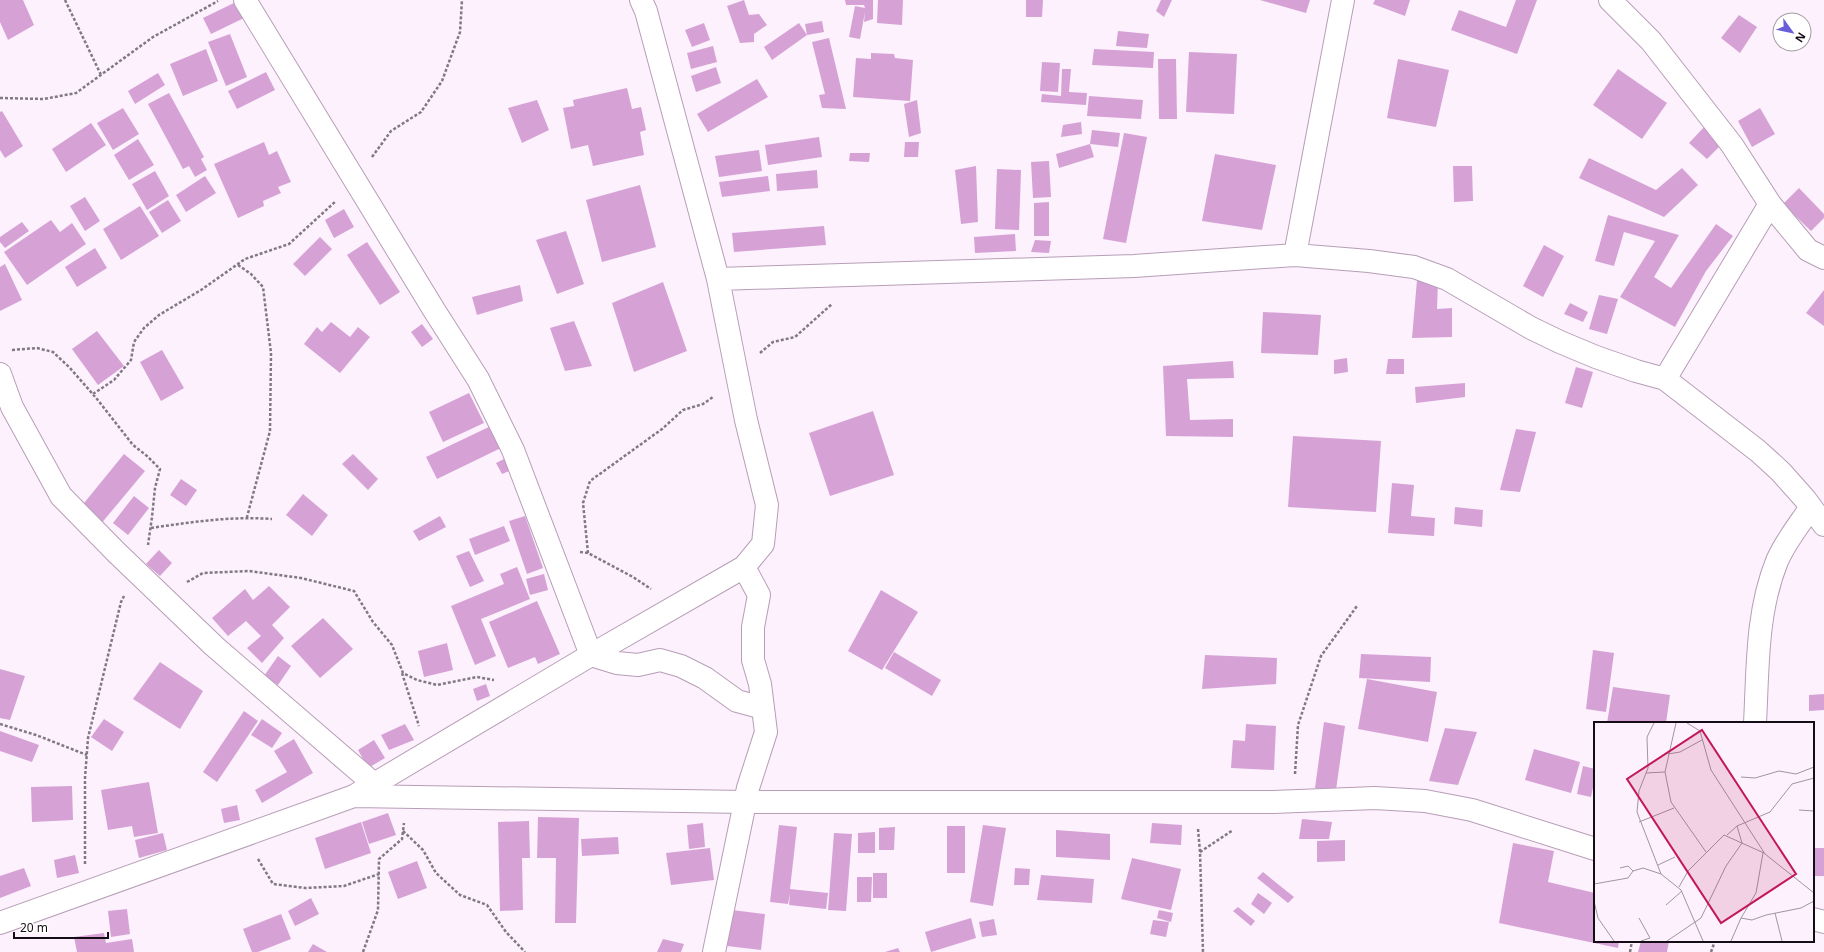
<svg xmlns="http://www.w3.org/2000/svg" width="1824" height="952" viewBox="0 0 1824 952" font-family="'Noto Sans',sans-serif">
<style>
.building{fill:#d6a2d6}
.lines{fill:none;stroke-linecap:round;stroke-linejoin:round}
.minor-casing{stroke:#b79eb7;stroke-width:24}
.secondary-casing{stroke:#b79eb7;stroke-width:24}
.path{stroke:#817881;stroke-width:2.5;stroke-dasharray:3 2;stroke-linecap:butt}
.minor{stroke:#fff;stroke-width:22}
.secondary{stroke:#fff;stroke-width:22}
.inset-road{fill:none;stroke:#a096a0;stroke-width:1}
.view{fill:#c2185b;fill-opacity:0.15;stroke:#c2185b;stroke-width:2}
.inset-edge{fill:none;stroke:#150d15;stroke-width:2}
</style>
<rect width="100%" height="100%" fill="#fcf1fc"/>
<path class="building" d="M0,0H23L34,25L8,40L0,22Z
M744,0L749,15L759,14L767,25L754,34V42L740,43L727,6Z
M845,0H873V19L864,22L865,12L860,39L849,37L855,6L865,8L864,5H846Z
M878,0H903L902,25L877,23Z
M1026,0H1043L1042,17H1026Z
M1161,0H1172L1164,17L1156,11Z
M1260,0H1310L1306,13Z
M1375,0H1410L1405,16L1373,4Z
M1516,0H1537L1517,54L1451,30L1459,10L1506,27Z
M236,2L244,18L211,34L203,18Z
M1739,15L1757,27L1740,53L1721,38Z
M822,21L824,32L807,35L805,24Z
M704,23L710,40L692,47L685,30Z
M799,23L807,35L772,60L764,47Z
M1118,31L1149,34L1147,48L1116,46Z
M230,34L247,77L226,86L208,42Z
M829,38L846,109L822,108L819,95L825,94L812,42Z
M713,46L717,62L691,69L687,53Z
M206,49L218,81L183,96L170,64Z
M1094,49L1154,52L1153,68L1092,65Z
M1189,52L1237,54L1234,114L1186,112Z
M871,53L894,54L895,58L913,60L910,101L853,97L856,58L871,59Z
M1158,59H1176L1177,119H1159Z
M1398,59L1449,70L1436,127L1387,118Z
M1042,62L1060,63L1058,92L1040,91Z
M716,67L721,83L696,92L691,76Z
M1062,69H1071L1069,92L1087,93L1086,105L1041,102L1042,94L1061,96Z
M1618,69L1667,103L1642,139L1593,105Z
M266,72L275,90L237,109L228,91Z
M158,73L165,85L135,104L128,91Z
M757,79L768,97L708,132L697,114Z
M627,88L632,109L641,107L646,130L640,132L644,155L593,166L588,145L571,149L563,108L574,106L573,100Z
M169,93L204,157L201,159L207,170L195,177L189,166L183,169L148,104Z
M1089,96L1143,100L1141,119L1087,116Z
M537,100L549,130L522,143L508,108Z
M917,100L921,133L909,137L904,104Z
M123,108L139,134L113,150L97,123Z
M1760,108L1775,134L1752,147L1738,121Z
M2,111L23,146L5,158L0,150V112Z
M1081,122L1082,134L1061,137L1063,125Z
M91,123L106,145L66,172L52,149Z
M1706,125L1724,142L1707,159L1689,143Z
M1092,130L1120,133L1118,147L1090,144Z
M1124,133L1147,137L1126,243L1103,239Z
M819,137L822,157L768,165L765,145Z
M138,139L154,165L129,180L114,155Z
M264,142L269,155L277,151L291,182L278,187L281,193L263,201L264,206L238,218L214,164Z
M905,142H919L918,157H904Z
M1090,144L1094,157L1059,168L1056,154Z
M759,150L762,171L719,177L715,156Z
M850,153H870L869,162L849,161Z
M1215,154L1276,165L1262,230L1202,221Z
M1589,158L1656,190L1682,168L1698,185L1664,217L1579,178Z
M1049,161L1051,197L1033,198L1031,162Z
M976,166L978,222L961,224L955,170Z
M1453,166H1472L1473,201L1454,202Z
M997,169L1021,170L1019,230L995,229Z
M817,170L818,188L777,191L776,174Z
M155,171L169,196L147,210L132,184Z
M205,176L216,193L186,212L176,195Z
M768,176L770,191L722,197L719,182Z
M640,185L656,247L602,262L586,200Z
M1799,188L1824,214V218L1811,231L1783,204Z
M85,197L100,221L85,231L70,206Z
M168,200L181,221L162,233L149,212Z
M1049,202V236H1034V203Z
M140,206L159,236L121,260L103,229Z
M344,209L354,227L334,238L325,220Z
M1608,215L1679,235L1654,277L1671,288L1716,224L1733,236L1706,271L1675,327L1620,297L1655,241L1624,232L1614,266L1595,261Z
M51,220L60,232L72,223L86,244L27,285L4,252Z
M22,222L29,231L5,248L0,242V237Z
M824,226L826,245L734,252L732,233Z
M566,231L584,284L557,294L536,240Z
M1015,234L1016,251L975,253L974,237Z
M320,237L332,249L305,276L293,264Z
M1035,240L1051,241L1049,253L1031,252Z
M367,242L400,292L380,305L347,255Z
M1544,245L1564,256L1543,297L1523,286Z
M95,248L107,268L77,287L65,267Z
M5,264L22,300L0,311V267Z
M1417,280L1438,281L1437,309L1452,308V337L1412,338Z
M663,282L687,351L634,372L612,303Z
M520,285L523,301L477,315L472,297Z
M1824,290V326L1806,313Z
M1599,295L1618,299L1607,334L1589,329Z
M1570,303L1588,312L1583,322L1564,314Z
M1263,312L1321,315L1318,355L1261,353Z
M574,321L592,366L565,371L550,328Z
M331,322L350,337L358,327L370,337L340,373L304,344L317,327L322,332Z
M422,324L433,339L422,347L411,332Z
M97,331L124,366L98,385L72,349Z
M162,350L184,388L161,401L140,362Z
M1347,358L1348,372L1334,374V360Z
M1388,359H1404V374H1386Z
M1233,361L1234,378L1187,379L1190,420L1233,419V437L1166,436L1163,366Z
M1576,367L1593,372L1582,408L1565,403Z
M1465,383V397L1416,403L1415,387Z
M469,393L484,423L443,442L429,412Z
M873,411L894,475L830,496L809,433Z
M493,425L503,447L437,479L426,457Z
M1516,429L1536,432L1520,492L1500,490Z
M1293,436L1381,441L1376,512L1288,507Z
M124,454L145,471L100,525L80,508Z
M353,454L378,479L368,490L342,464Z
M508,457L514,469L502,474L496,463Z
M181,479L197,490L186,506L170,495Z
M1392,483L1414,485L1411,516L1435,518L1434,536L1388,533Z
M303,494L328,515L312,536L286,515Z
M134,496L149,508L128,535L113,523Z
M1455,507L1483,510L1482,527L1454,524Z
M440,516L446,527L419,541L413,531Z
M525,516L543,568L527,574L509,521Z
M504,526L510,541L475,555L469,539Z
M159,550L172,563L160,576L146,564Z
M469,551L484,581L470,587L456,556Z
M517,567L530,599L481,619L496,656L475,665L451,606L504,584L500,574Z
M544,574L548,590L530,595L526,579Z
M269,586L290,607L272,625L284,638L262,663L247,648L261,636L246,621L228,636L212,618L245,589L253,600Z
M881,590L918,612L882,670L848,651Z
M537,601L560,654L538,664L535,657L508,668L489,622Z
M323,618L353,649L320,678L291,646Z
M447,643L453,670L424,677L418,651Z
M1593,650L1614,653L1606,712L1586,709Z
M894,652L941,680L932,696L885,668Z
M1361,654L1431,657L1430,682L1359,678Z
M1205,655L1277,658L1276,684L1202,689Z
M278,656L291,666L278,685L264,676Z
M160,662L203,691L180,729L133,699Z
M0,669L25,676L10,720L0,718Z
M1367,679L1437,692L1428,742L1358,729Z
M486,684L490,696L477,701L473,689Z
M1613,687L1670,695L1666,723H1607Z
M1824,694V710L1809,711V695Z
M244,711L258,721L217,782L203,772Z
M104,719L124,732L112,751L91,737Z
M262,719L282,733L272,748L251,735Z
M1324,722L1345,726L1336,790L1315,788Z
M405,724L414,740L389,750L381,735Z
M1246,724L1276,726L1274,770L1231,768L1233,740L1245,741Z
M1445,728L1477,732L1458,785L1429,781Z
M0,731L39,745L32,762L0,751Z
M294,739L313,773L262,803L255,790L287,772L274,751Z
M374,740L385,758L368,768L358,750Z
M1534,749L1580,762L1571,793L1525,780Z
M1583,766L1595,769V778L1591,797L1577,794Z
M149,782L158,833L134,837L132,826L108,830L101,790Z
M72,786L73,820L32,822L31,787Z
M237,805L240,820L224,823L221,809Z
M388,813L396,835L369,844L362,822Z
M538,817L579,818L576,923H555L556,858H537Z
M1302,819L1332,822L1329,839H1299Z
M529,821L530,858H522L523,910L500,911L498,822Z
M361,822L371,853L325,869L315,838Z
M703,823L705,847L689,849L687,825Z
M1152,823L1182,825L1181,845L1150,843Z
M779,825L797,827L790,889L828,893L826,909L789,905L790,893L788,904L770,902Z
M983,825L1006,828L993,906L970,902Z
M947,826H965V873H947Z
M895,827L894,850H879V828Z
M1056,830L1110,834V860L1056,857Z
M875,832V853H858V833Z
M163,833L167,850L139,858L135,840Z
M834,833L852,834L846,911L828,910Z
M618,837L619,854L582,856L581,839Z
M1345,840V861L1317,862V841Z
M1513,843L1554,851L1548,882L1595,893V941H1619L1618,948L1499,923Z
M710,848L714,880L671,885L666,853Z
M1815,848H1824V876H1813Z
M75,855L79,873L57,878L54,860Z
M1132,858L1181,869L1171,910L1121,899Z
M417,861L427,888L398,899L388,872Z
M24,868L31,886L0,898V876Z
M1015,868L1030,869L1029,885H1014Z
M1263,872L1294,897L1288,903L1257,878Z
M873,873H887V898H873Z
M1041,875L1094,879L1092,903L1037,900Z
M857,877H872L871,902H857Z
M1258,893L1272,903L1264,914L1251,904Z
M311,898L319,914L295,926L288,911Z
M1238,907L1255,921L1251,926L1233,911Z
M127,909L130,934L111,937L108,911Z
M732,910L765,914L761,950L727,946Z
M1159,910L1173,913L1171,922L1157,918Z
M281,914L291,939L258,952H252L243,929Z
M971,918L976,938L931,952L925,932Z
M994,919L997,935L982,937L979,922Z
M1153,920L1169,922L1166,937L1150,934Z
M104,933L106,943L132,939L134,952H77L74,937Z
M663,939L684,944L681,952H657Z
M1641,941H1669L1667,952H1638Z
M313,944L327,952H308Z
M898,948L900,952H885Z"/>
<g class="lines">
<g class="minor-casing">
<path id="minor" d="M245,0L434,310L478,379L513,450L591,655L617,663L638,665L660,660L681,666L705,678L737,701L763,708L766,732L748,788L714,952
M1610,0L1651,41L1732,145L1770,204L1808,250L1824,258
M1295,255L1343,0
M718,279L1134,266L1295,255L1369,261L1414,267L1447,279L1531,328L1560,342L1596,357L1636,371L1665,379L1770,204
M0,374L12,407L61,496L117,553L214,646L374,784
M1665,379L1758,451L1781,472L1805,499L1824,525
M744,567L759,595L753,627V660L760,684L763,708
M1755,723C1758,669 1756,613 1777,561C1785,542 1799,525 1811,507
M354,796L591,655L744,567L763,544L767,505L746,420L718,279L646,11L641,0"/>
</g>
<g class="secondary-casing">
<path id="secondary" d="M1813,919L1824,922
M0,923L354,796L745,802H1273L1375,798L1425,801L1472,810L1595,849"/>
</g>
<path class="path" d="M65,0L101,75
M0,98L44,99L76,93L153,37L218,1
M372,157L391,131L421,112L442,81L460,32L462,0
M238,265L251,274L263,287L271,353L270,431L247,517
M12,350L37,348L53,352L70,368L97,399L133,445L147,456L160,469L155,488L152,517L148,545
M760,353L773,342L795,337L832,304
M93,394L114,380L131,360L134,342L144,328L159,315L201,290L245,259L289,244L336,201
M151,528C192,522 231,516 272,519
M580,552L588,553L633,577L651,589
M588,553L583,503L590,481L662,429L683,410L703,404L713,397
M187,582L203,573L249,571L301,578L354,591L373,622L392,645L403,673L417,680L437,685L477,677L494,680
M402,673L419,726
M0,724L36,735L87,755
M1295,774L1298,725L1321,656L1357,606
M1198,829L1200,852L1203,952
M403,831L423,850L436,873L460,895L487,905L506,932L525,952
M1200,852L1233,830
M258,859L273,884L305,888L344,886L379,874
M85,864V778L88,738L121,602L124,596
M363,952L378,910L379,859L402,839L404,823
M1630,952L1632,941
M1711,952L1715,941"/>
<use href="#minor" class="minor"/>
<use href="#secondary" class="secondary"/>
</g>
<g transform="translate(1594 722)">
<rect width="220" height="220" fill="#fcf1fc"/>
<path class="inset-road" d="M60,1L53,15L54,46L45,69L43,90L67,152M93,1L106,9L117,48L171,132L220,171M74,32L86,30L108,18M71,50L82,1M52,51L71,50L77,80L112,130M147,55L161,56L185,49L202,52L220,45M205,88L220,89M45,100L80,86M133,113L143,104M64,143L81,135M26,146L34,144L39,149M0,162L34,156L39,149L49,146L67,152L87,168L109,219M85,165L94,149L130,113L170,131M0,179L4,196L20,219M72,183L88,169M181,191L188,219M45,196L56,216L47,219M147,196L158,198L172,193L207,186L220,179M73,219L107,196L132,144L148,121L143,104L176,90L198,62L220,56M137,219L147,196L162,171L169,131"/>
<path class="view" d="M108,8L202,152L127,201L33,57Z"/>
<rect width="220" height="220" class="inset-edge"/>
</g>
<g transform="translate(1792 32) rotate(123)"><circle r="19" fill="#ffffff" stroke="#a19ea1"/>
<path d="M0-3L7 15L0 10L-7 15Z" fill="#695ed7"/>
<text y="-6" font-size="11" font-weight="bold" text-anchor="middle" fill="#150d15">N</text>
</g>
<path d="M14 932v6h94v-6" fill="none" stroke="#150d15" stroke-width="2"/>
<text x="20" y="932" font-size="12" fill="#150d15" stroke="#ffffff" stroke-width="3" paint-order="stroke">20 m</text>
</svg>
